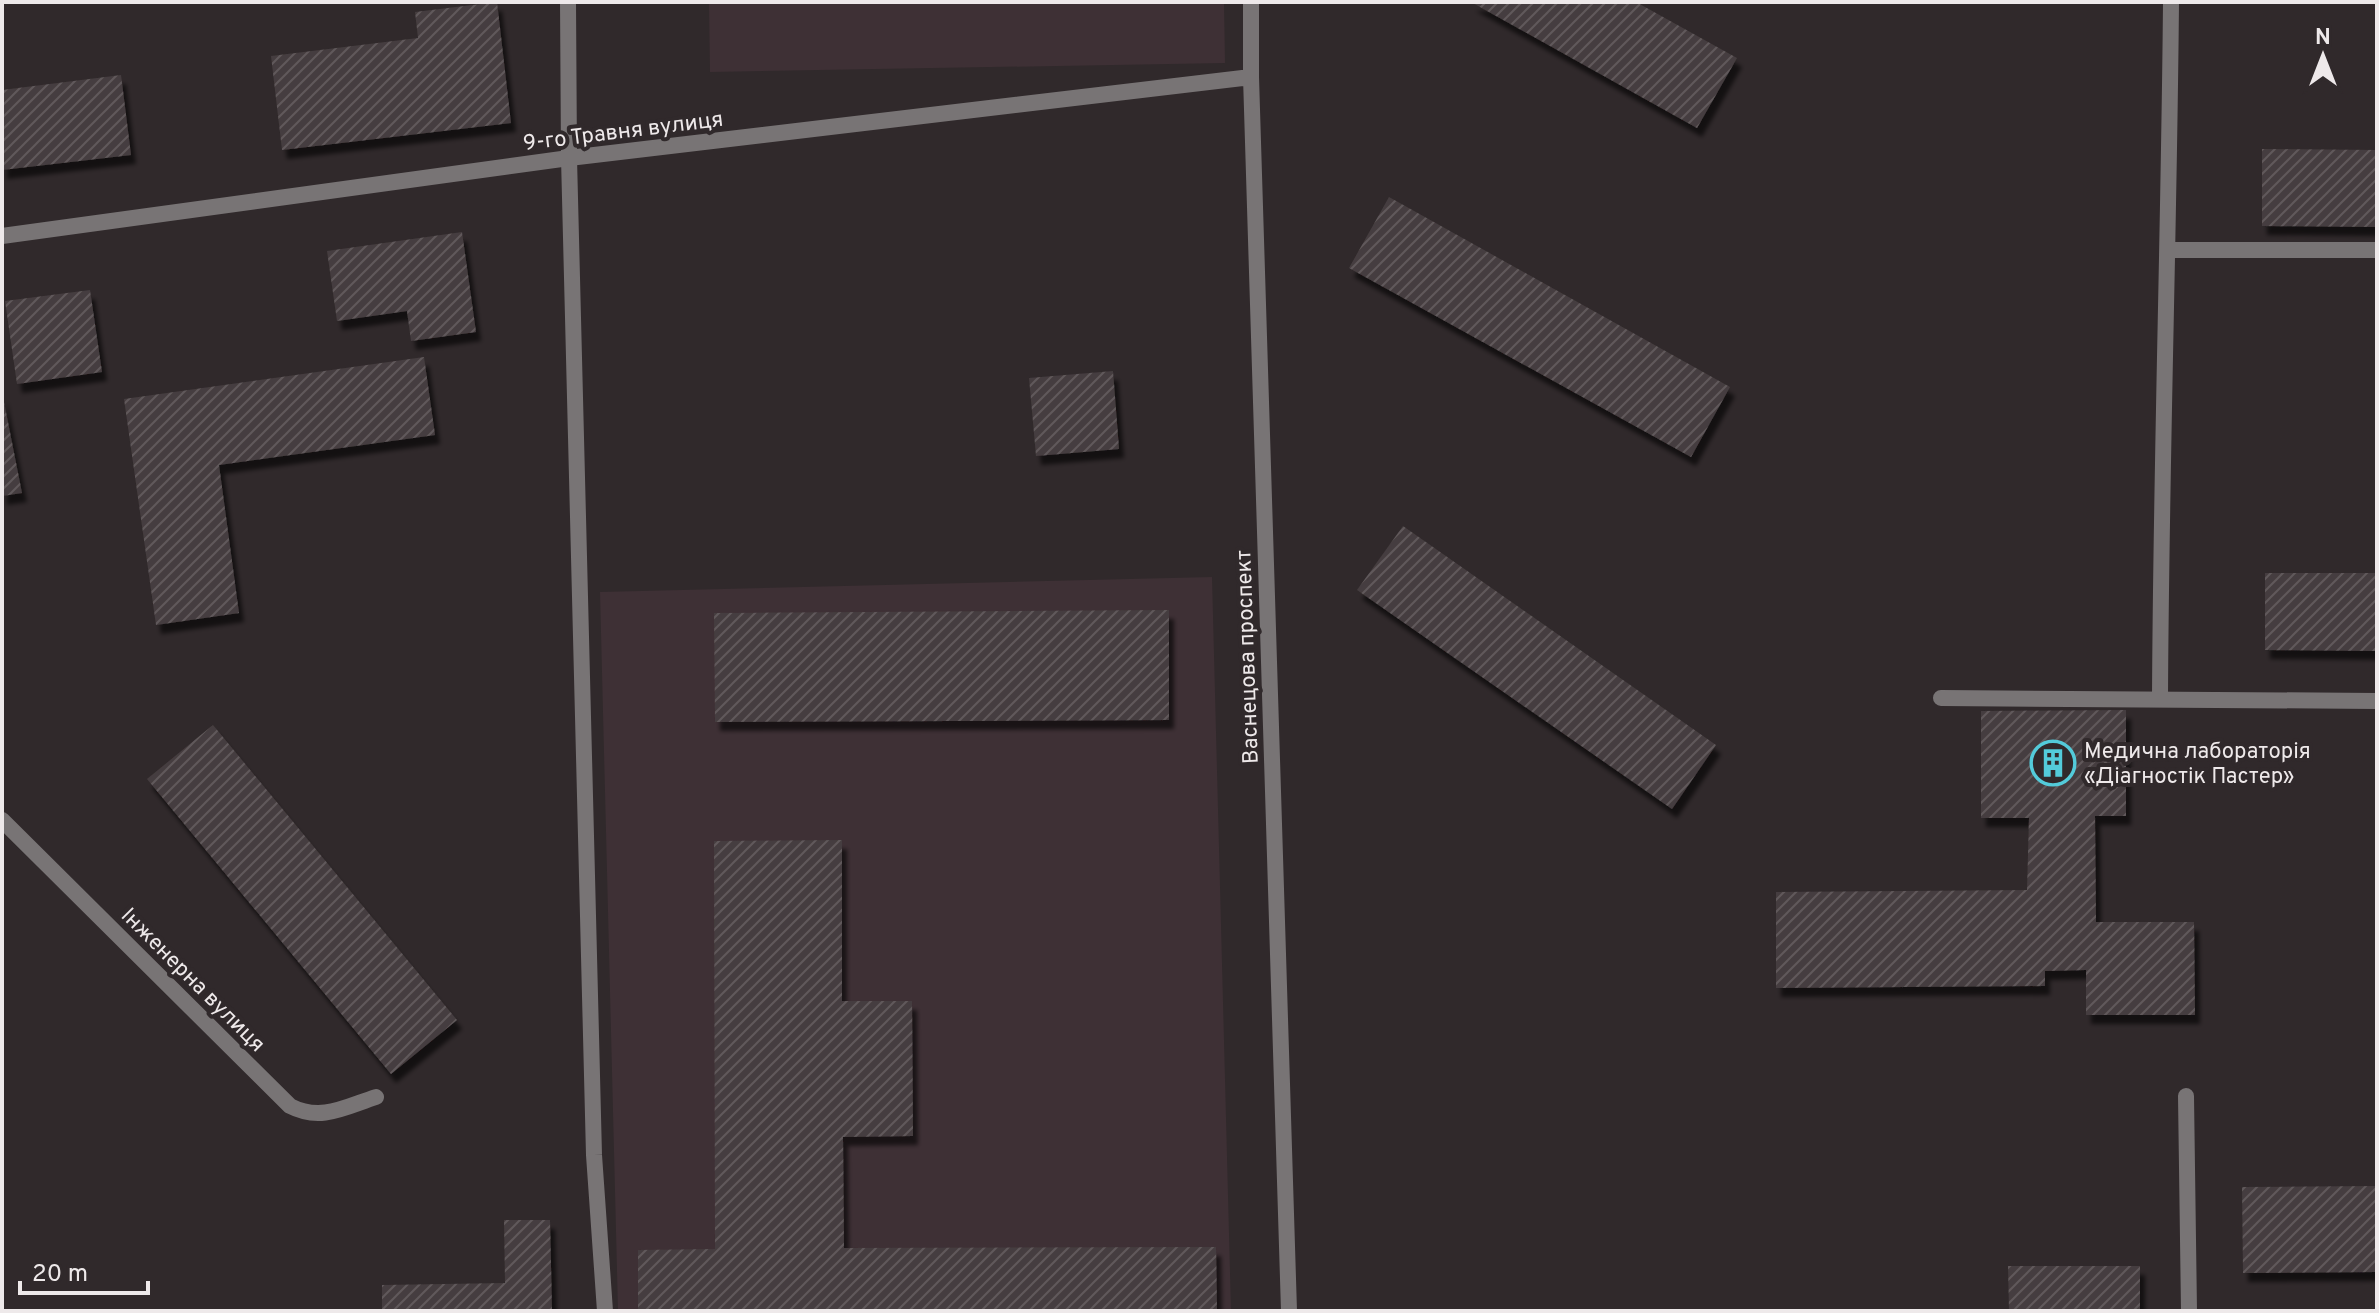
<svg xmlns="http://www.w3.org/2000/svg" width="2379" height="1313" viewBox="0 0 2379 1313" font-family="Overpass,sans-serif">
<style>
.built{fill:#3e3035}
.building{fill:url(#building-hatch);filter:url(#shadow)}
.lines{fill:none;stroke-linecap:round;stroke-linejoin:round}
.service{stroke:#787475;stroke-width:16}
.minor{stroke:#787475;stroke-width:16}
.labels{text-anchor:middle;stroke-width:8;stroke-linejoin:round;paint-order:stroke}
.street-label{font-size:22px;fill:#eee9ea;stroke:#30292b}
.poi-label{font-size:22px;fill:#eee9ea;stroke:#30292b;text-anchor:start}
</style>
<defs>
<pattern id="building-hatch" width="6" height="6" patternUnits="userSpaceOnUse" patternTransform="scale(2)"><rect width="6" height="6" fill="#453d3f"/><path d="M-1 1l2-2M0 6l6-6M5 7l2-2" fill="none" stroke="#60595b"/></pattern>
<filter id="shadow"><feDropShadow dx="5" dy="9" stdDeviation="2" flood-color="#0009"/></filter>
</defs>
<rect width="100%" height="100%" fill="#30292b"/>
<path class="built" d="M709,2H1224L1225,63L710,72Z
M1212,577L1231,1311H618L600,592Z"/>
<path class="building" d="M497,2L511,123L282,150L271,56L418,38L415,12Z
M1471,2H1636L1737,58L1697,128Z
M121,75L131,155L2,170V90Z
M2262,149L2377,150V227L2262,226Z
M1389,197L1730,387L1691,457L1349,268Z
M462,232L476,332L411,341L407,311L337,321L327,251Z
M90,290L102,372L17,384L5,301Z
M424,357L435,435L219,465L239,613L156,625L124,399Z
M1113,371L1119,449L1036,456L1029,378Z
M2,392L22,493L2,496Z
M1403,526L1716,745L1672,809L1357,590Z
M2265,573H2377V651L2265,650Z
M1169,610V720L715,722L714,613Z
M2126,710V816H2095L2096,922H2194L2195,1015H2086V970L2045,971V986L1776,988V892L2027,890L2029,818H1981V711Z
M213,725L457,1020L391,1074L147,779Z
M842,840V1001H912L913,1136L843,1137L844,1248L1216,1247L1217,1311H638V1250L715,1249L714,841Z
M2377,1186V1272L2243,1273L2242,1187Z
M504,1220H550L552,1311H382V1285L505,1283Z
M2008,1266H2140V1311H2009Z"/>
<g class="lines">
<path class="service" d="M2169,250H2377
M1941,698L2377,701
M2160,699C2161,467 2169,234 2171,2
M2186,1096L2189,1311"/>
<path class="minor" d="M568,2L569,158L594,1155L605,1311
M1251,2V77L1289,1311
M2,236L569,158L1251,77
M2,820L290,1106C321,1122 345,1107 376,1097"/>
</g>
<defs>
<g id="building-ring" transform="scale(2.3)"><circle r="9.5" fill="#30292b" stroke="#53cbda" stroke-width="1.5"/><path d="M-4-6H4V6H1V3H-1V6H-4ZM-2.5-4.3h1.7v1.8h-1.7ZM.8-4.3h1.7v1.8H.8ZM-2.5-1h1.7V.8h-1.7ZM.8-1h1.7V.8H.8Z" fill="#53cbda"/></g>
</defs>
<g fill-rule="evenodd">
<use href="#building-ring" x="2053" y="763"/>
</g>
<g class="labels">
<g class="street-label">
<text transform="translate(623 130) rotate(-7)" y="8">9-го Травня вулиця</text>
<text transform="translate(1246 657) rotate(-92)" y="8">Васнецова проспект</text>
<text transform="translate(194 979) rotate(45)" y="8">Інженерна вулиця</text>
</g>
<g class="poi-label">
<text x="2084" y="758">Медична лабораторія<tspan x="2084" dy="25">«Діагностік Пастер»</tspan></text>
</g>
</g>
<rect width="2379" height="1313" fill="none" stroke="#eee9ea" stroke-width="8"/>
<g transform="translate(2323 56)" stroke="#30292b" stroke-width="6" paint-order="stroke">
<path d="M0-6L14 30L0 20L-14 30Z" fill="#eee9ea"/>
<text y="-12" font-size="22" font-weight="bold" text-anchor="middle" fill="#eee9ea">N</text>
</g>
<path d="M20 1281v12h128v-12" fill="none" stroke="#eee9ea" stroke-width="4"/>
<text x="32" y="1281" font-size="24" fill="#eee9ea" stroke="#30292b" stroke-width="6" paint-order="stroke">20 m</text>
</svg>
